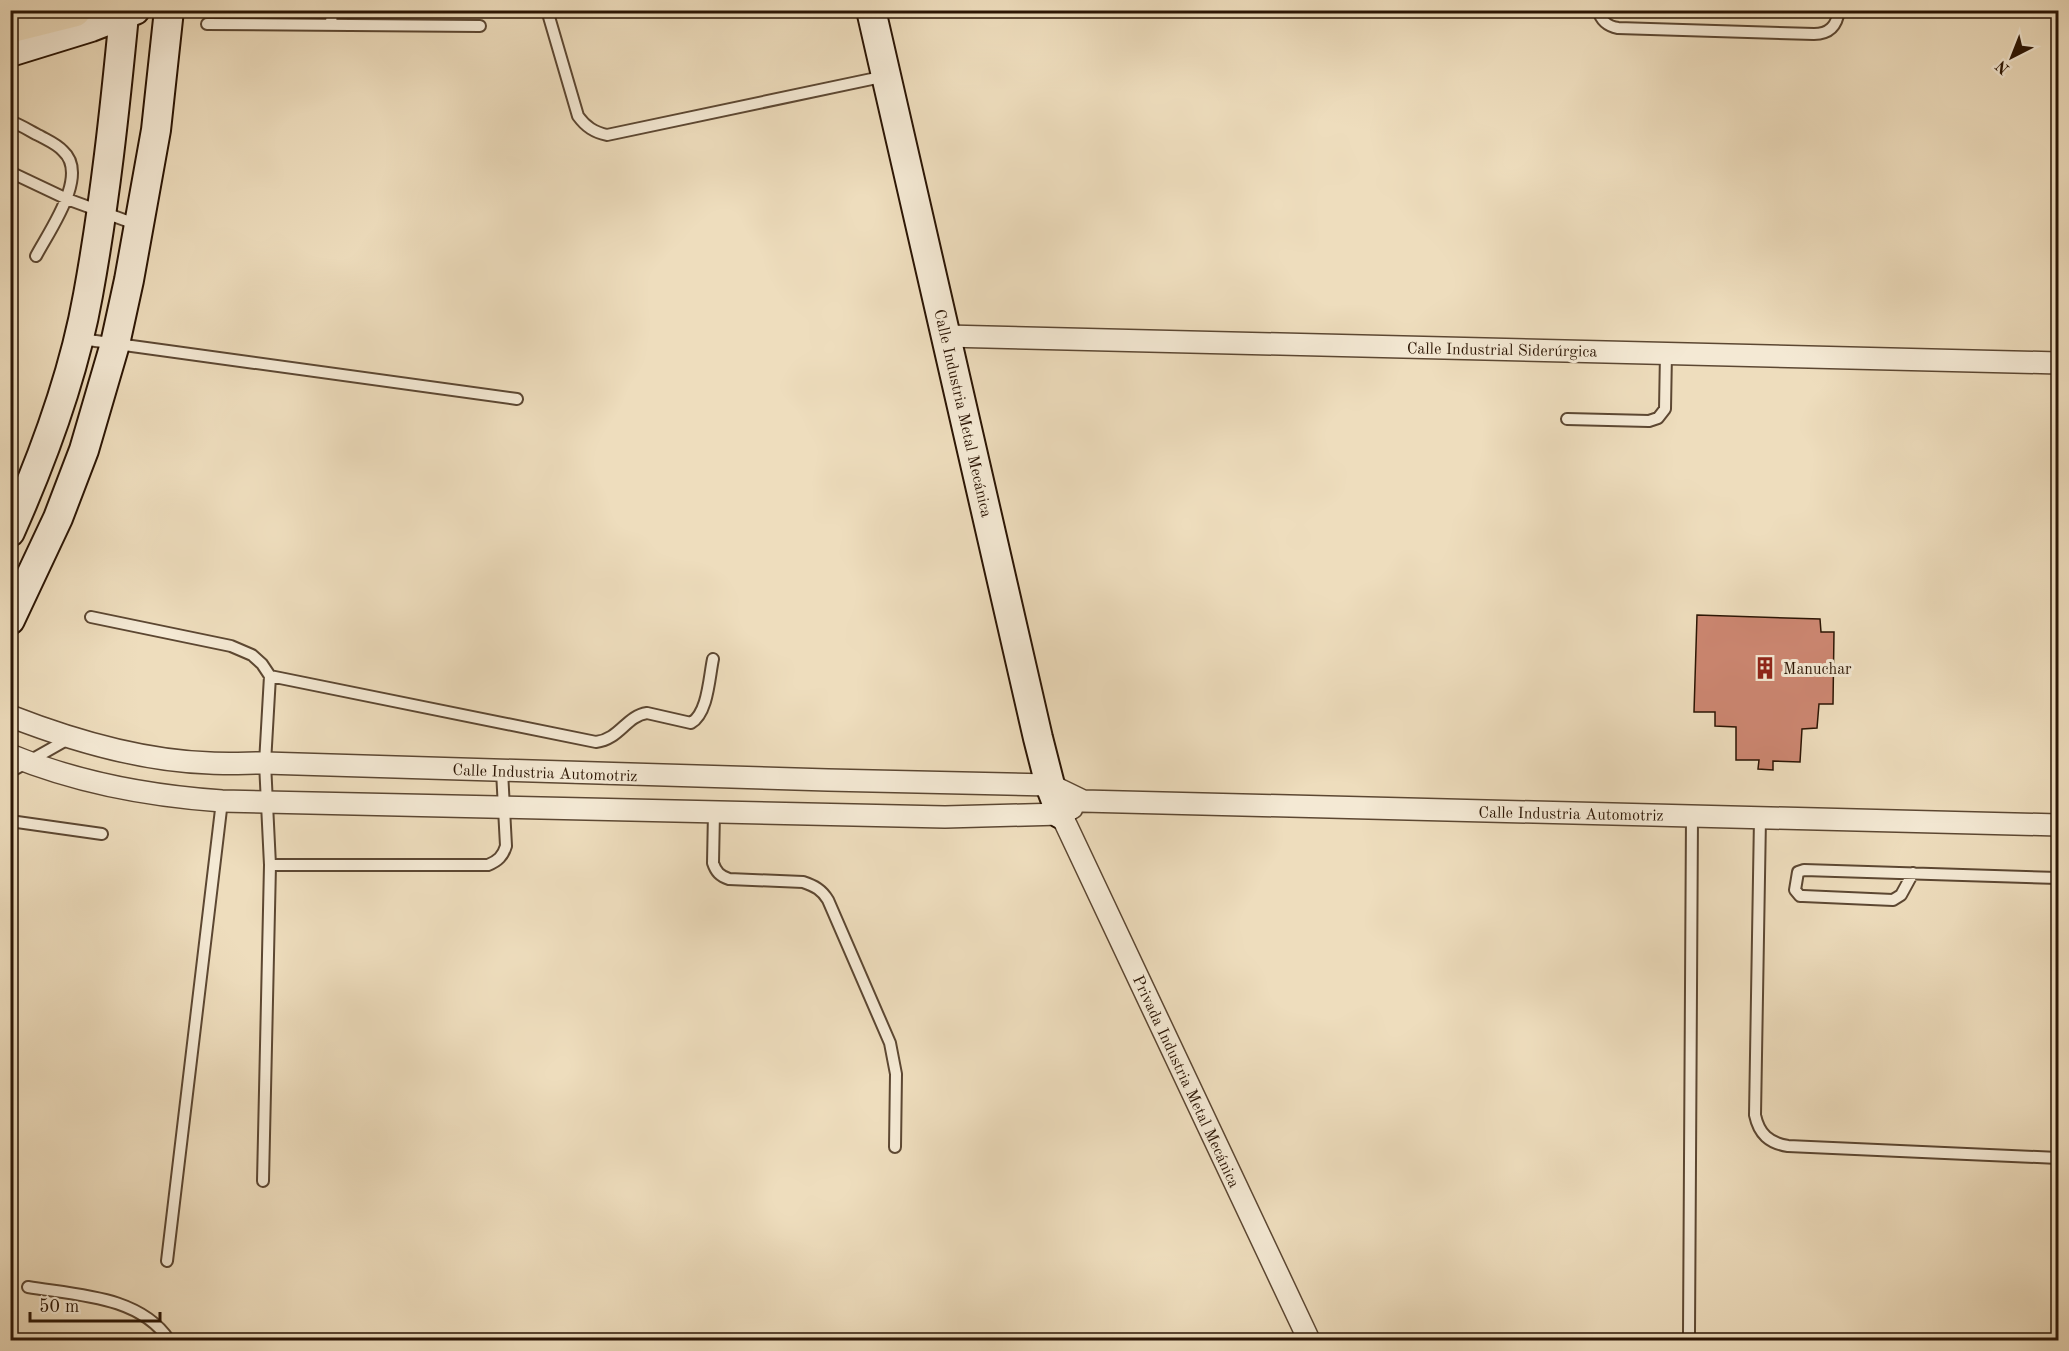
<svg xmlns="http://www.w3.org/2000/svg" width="2069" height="1351" viewBox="0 0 2069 1351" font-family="'Old Standard TT',serif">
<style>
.building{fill:#cd8772;stroke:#2b1504;stroke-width:1.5}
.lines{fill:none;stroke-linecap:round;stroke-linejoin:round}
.lane-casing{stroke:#5c4732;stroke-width:14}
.street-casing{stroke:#5c4732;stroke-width:24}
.secondary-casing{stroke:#2b1504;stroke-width:32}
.highway-casing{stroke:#2b1504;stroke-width:36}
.lane{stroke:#f4e9d4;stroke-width:10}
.street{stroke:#f4e9d4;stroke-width:21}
.secondary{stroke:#f4e9d4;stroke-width:28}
.highway{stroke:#eeddbd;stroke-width:33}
.labels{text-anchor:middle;stroke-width:6;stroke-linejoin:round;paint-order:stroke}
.street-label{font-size:16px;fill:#2b1504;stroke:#f4e9d4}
.poi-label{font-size:16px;fill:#2b1504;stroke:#f4e9d4;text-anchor:start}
</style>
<rect width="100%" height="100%" fill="#eeddbd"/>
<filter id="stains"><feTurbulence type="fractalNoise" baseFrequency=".00333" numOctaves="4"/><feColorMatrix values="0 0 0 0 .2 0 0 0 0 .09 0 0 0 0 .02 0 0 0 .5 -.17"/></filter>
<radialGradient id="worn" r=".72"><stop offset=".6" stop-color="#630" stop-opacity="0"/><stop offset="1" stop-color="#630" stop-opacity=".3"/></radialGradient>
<path class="building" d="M1697,615L1820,619L1821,632H1834L1833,704H1819L1817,728L1802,729L1800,762L1773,761V770L1758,769L1759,760H1736V727L1715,726V712H1694Z"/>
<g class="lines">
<g class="lane-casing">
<path id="lane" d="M547,10L578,116C586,127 594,132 607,135L886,76
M1598,10C1601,21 1607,26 1618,28L1814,34C1829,34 1837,26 1839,10
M207,24L480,26
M331,25L332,10
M10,121C21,125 30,131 40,136C47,140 57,144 63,151C90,175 49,231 36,256
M10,172L67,199L138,225
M81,339L517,399
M1567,419L1649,421L1658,418L1665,409L1666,353
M91,617L231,646L252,655L262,664L270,676L265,763L270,865L263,1181
M270,676L596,742C620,739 626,716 647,713L691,723C708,713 709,678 713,659
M10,772L70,738
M714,812L713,863C716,872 720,876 729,879L803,882C815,886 822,890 828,900L890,1043L896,1074L895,1147
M1760,818L1755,1115C1759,1134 1769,1143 1788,1146L2058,1158
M10,821L102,834
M270,865H488C498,861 503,856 506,846L502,771
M1913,873L1901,895L1893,900L1803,896H1800L1795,890L1798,872L1804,870L2058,878
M167,1261L222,801
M28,1287C77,1295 140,1296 169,1340
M1689,1333L1692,816"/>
</g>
<g class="street-casing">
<path id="street" d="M946,336L2058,363
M10,716C74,741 142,761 210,763C229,764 247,763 265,763L828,780L1050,785L1083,801L2058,825
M10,755C78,783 149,796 222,801L945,817L1061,814L1072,808
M1061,814L1309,1340"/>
</g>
<g class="secondary-casing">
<path id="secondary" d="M871,10L1038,738L1050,785L1061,814
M10,52L91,27L135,10
M10,532C43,458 74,374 88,295C105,202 115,108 124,15
M10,620L58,518L84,450L115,344L129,280L156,130L169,10"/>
</g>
<g class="highway-casing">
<path id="highway" d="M10,26L74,10"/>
</g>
<use href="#lane" class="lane"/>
<use href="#street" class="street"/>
<use href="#secondary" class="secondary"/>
<use href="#highway" class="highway"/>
</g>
<defs>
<g id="building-bare" transform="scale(1.8)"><path d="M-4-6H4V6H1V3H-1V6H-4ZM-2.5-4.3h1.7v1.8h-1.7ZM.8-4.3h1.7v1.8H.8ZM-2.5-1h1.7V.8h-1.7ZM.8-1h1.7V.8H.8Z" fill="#8f2418" stroke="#f4e9d4" stroke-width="2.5" paint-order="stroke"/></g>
</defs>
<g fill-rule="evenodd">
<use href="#building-bare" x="1765" y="668"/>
</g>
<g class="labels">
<g class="street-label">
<text transform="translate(1502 349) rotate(1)" y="6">Calle Industrial Siderúrgica</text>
<text transform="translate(964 413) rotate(77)" y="6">Calle Industria Metal Mecánica</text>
<text transform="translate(545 772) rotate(2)" y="6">Calle Industria Automotriz</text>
<text transform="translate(1571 813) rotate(1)" y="6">Calle Industria Automotriz</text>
<text transform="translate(1187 1081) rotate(65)" y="6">Privada Industria Metal Mecánica</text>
</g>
<g class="poi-label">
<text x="1783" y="674">Manuchar</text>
</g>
</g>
<rect width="2069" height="1351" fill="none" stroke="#eeddbd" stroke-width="36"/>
<rect x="12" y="12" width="2045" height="1327" fill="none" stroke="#2b1504" stroke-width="3"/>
<rect x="18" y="18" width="2033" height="1315" fill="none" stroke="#2b1504" stroke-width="1.5"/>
<g transform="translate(2012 57) rotate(222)" stroke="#f4e9d4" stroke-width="4.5" paint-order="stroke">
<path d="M0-4.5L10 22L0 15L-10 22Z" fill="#2b1504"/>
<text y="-9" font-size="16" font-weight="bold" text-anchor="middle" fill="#2b1504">N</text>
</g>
<path d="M30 1312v9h130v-9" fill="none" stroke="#2b1504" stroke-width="3"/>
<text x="39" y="1312" font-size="18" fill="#2b1504" stroke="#f4e9d4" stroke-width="4.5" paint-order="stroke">50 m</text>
<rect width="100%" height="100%" filter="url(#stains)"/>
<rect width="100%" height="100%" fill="url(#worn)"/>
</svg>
